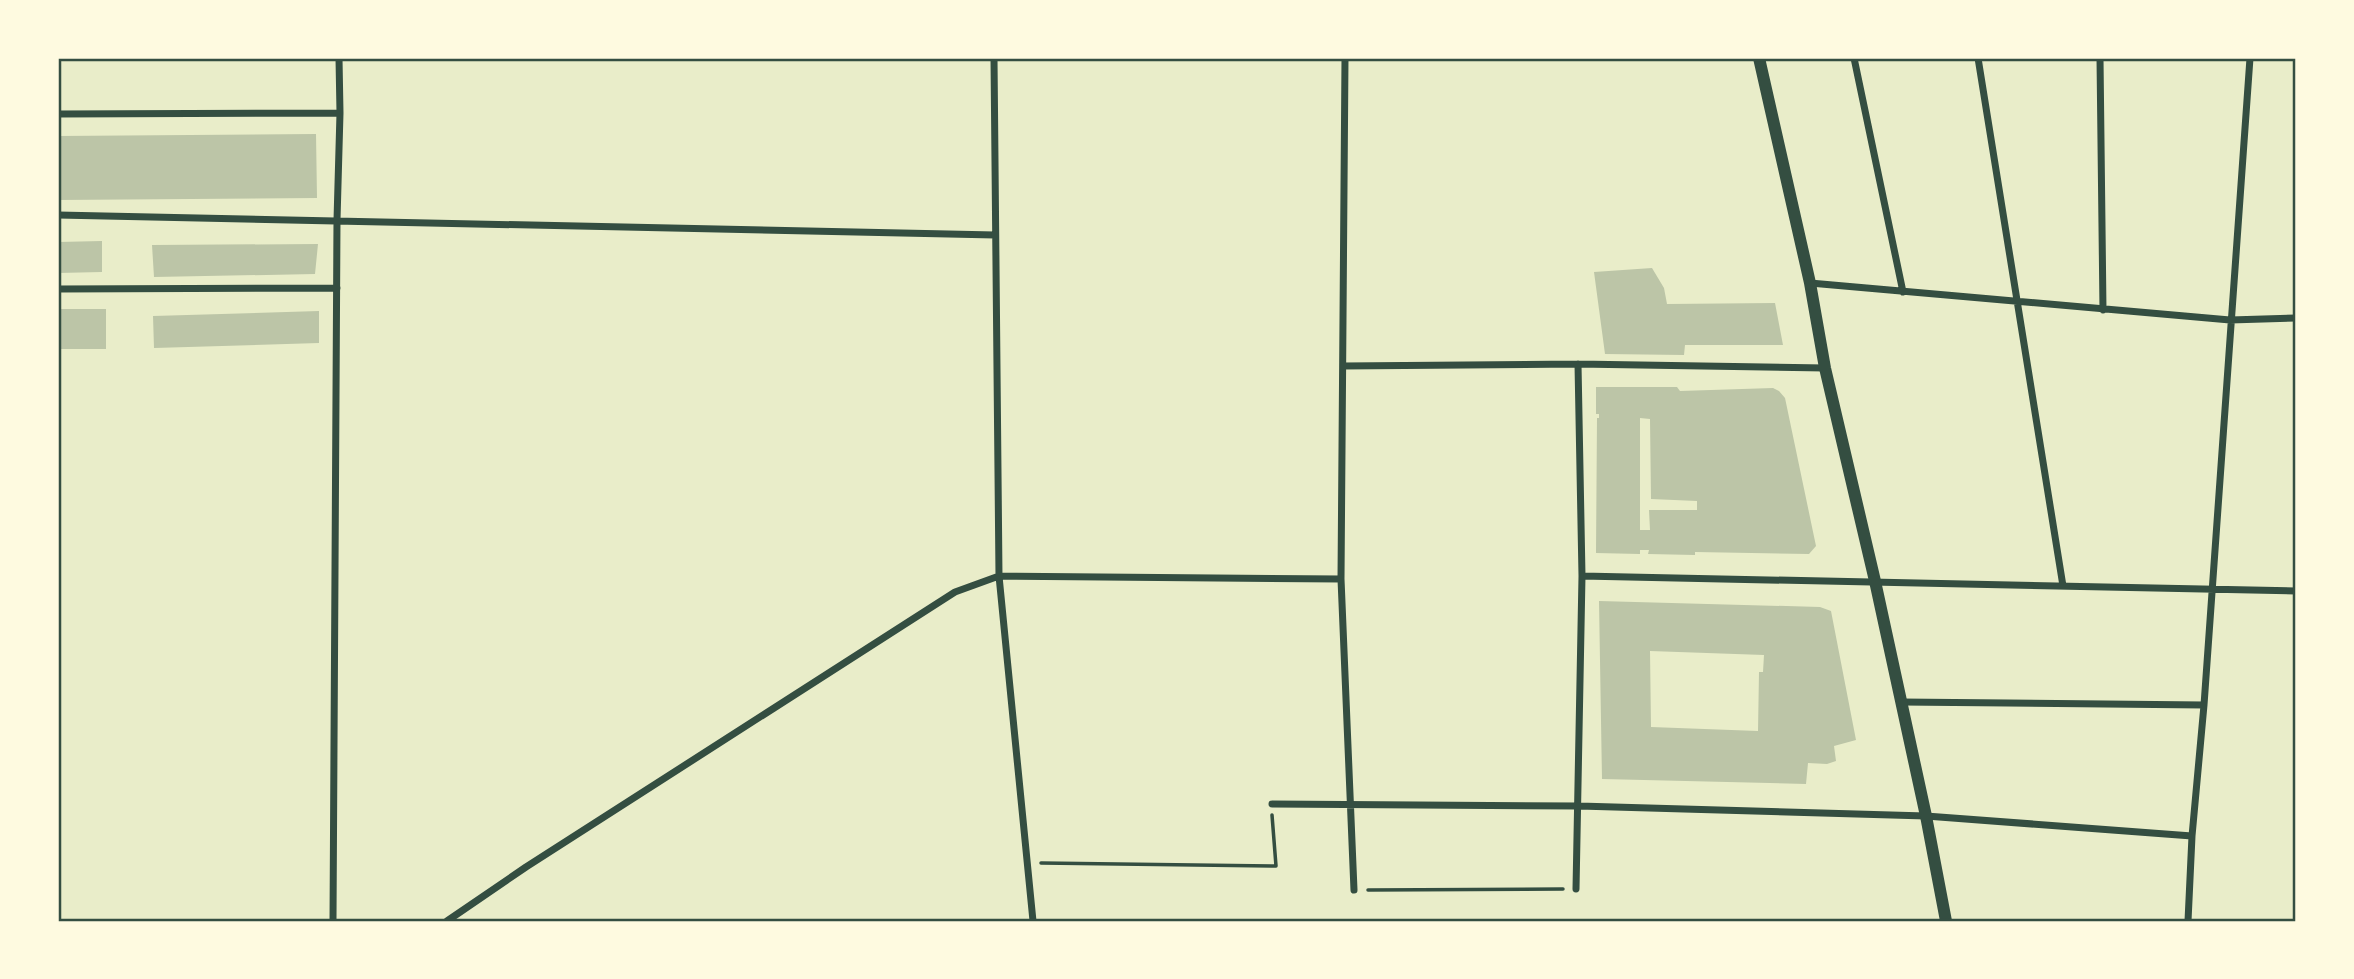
<svg xmlns="http://www.w3.org/2000/svg" width="2354" height="979" viewBox="0 0 2354 979" font-family="'Titillium Web',sans-serif">
<style>
.building{fill:#bcc5a7;fill-rule:evenodd}
.lines{fill:none;stroke-linecap:round;stroke-linejoin:round}
.path{stroke:#344e41;stroke-width:3.5}
.minor{stroke:#344e41;stroke-width:7}
.tertiary{stroke:#344e41;stroke-width:12}
.neatline{fill:none;stroke:#344e41;stroke-width:2.5}
</style>
<rect width="100%" height="100%" fill="#e9edc9"/>
<path class="building" d="M316,134L317,198L58,200V136Z
M102,241V272L58,273V242Z
M318,244L315,274L154,277L152,245Z
M1652,268L1664,288L1667,304L1775,303L1783,345H1685L1684,355L1605,354L1594,272Z
M58,309H106V349H58Z
M319,311V343L154,348L153,316Z
M1596,387H1677L1680,391L1773,388L1779,391L1785,398L1816,546L1809,554L1695,552V555L1648,554L1649,550H1640V554L1596,553L1597,418H1599V414H1596ZM1640,418L1650,419L1651,499L1697,501V510H1649L1650,530H1640Z
M1599,601L1820,607L1831,611L1856,740L1834,746L1836,761L1827,764L1808,763L1806,784L1602,779ZM1650,651L1764,655L1763,672H1759L1758,731L1651,727Z"/>
<g class="lines">
<path class="path" d="M1041,863L1276,866L1272,815
M1368,890L1563,889"/>
<path class="minor" d="M994,58L999,576L1033,921
M1345,58L1341,579L1354,890
M1854,58L1903,292
M1978,58L2063,586
M2100,58L2103,310
M58,114L340,113
M58,215L995,235
M1810,283L2230,320L2296,318
M58,289L337,288
M1343,366L1578,364L1825,368
M1582,576L2296,591
M1901,702L2204,705
M1272,804L1579,806L1926,816L2192,836
M1576,889L1582,576L1578,364
M333,921L337,220L340,113L339,58
M447,921L526,867L955,592L999,576L1341,579
M2188,921L2192,836L2204,705L2250,58"/>
<path class="tertiary" d="M1759,58L1810,283L1825,368L1875,581L1926,816L1946,921"/>
</g>
<rect width="2354" height="979" fill="none" stroke="#fefae0" stroke-width="119"/>
<rect x="60" y="60" width="2234" height="860" class="neatline"/>
</svg>
